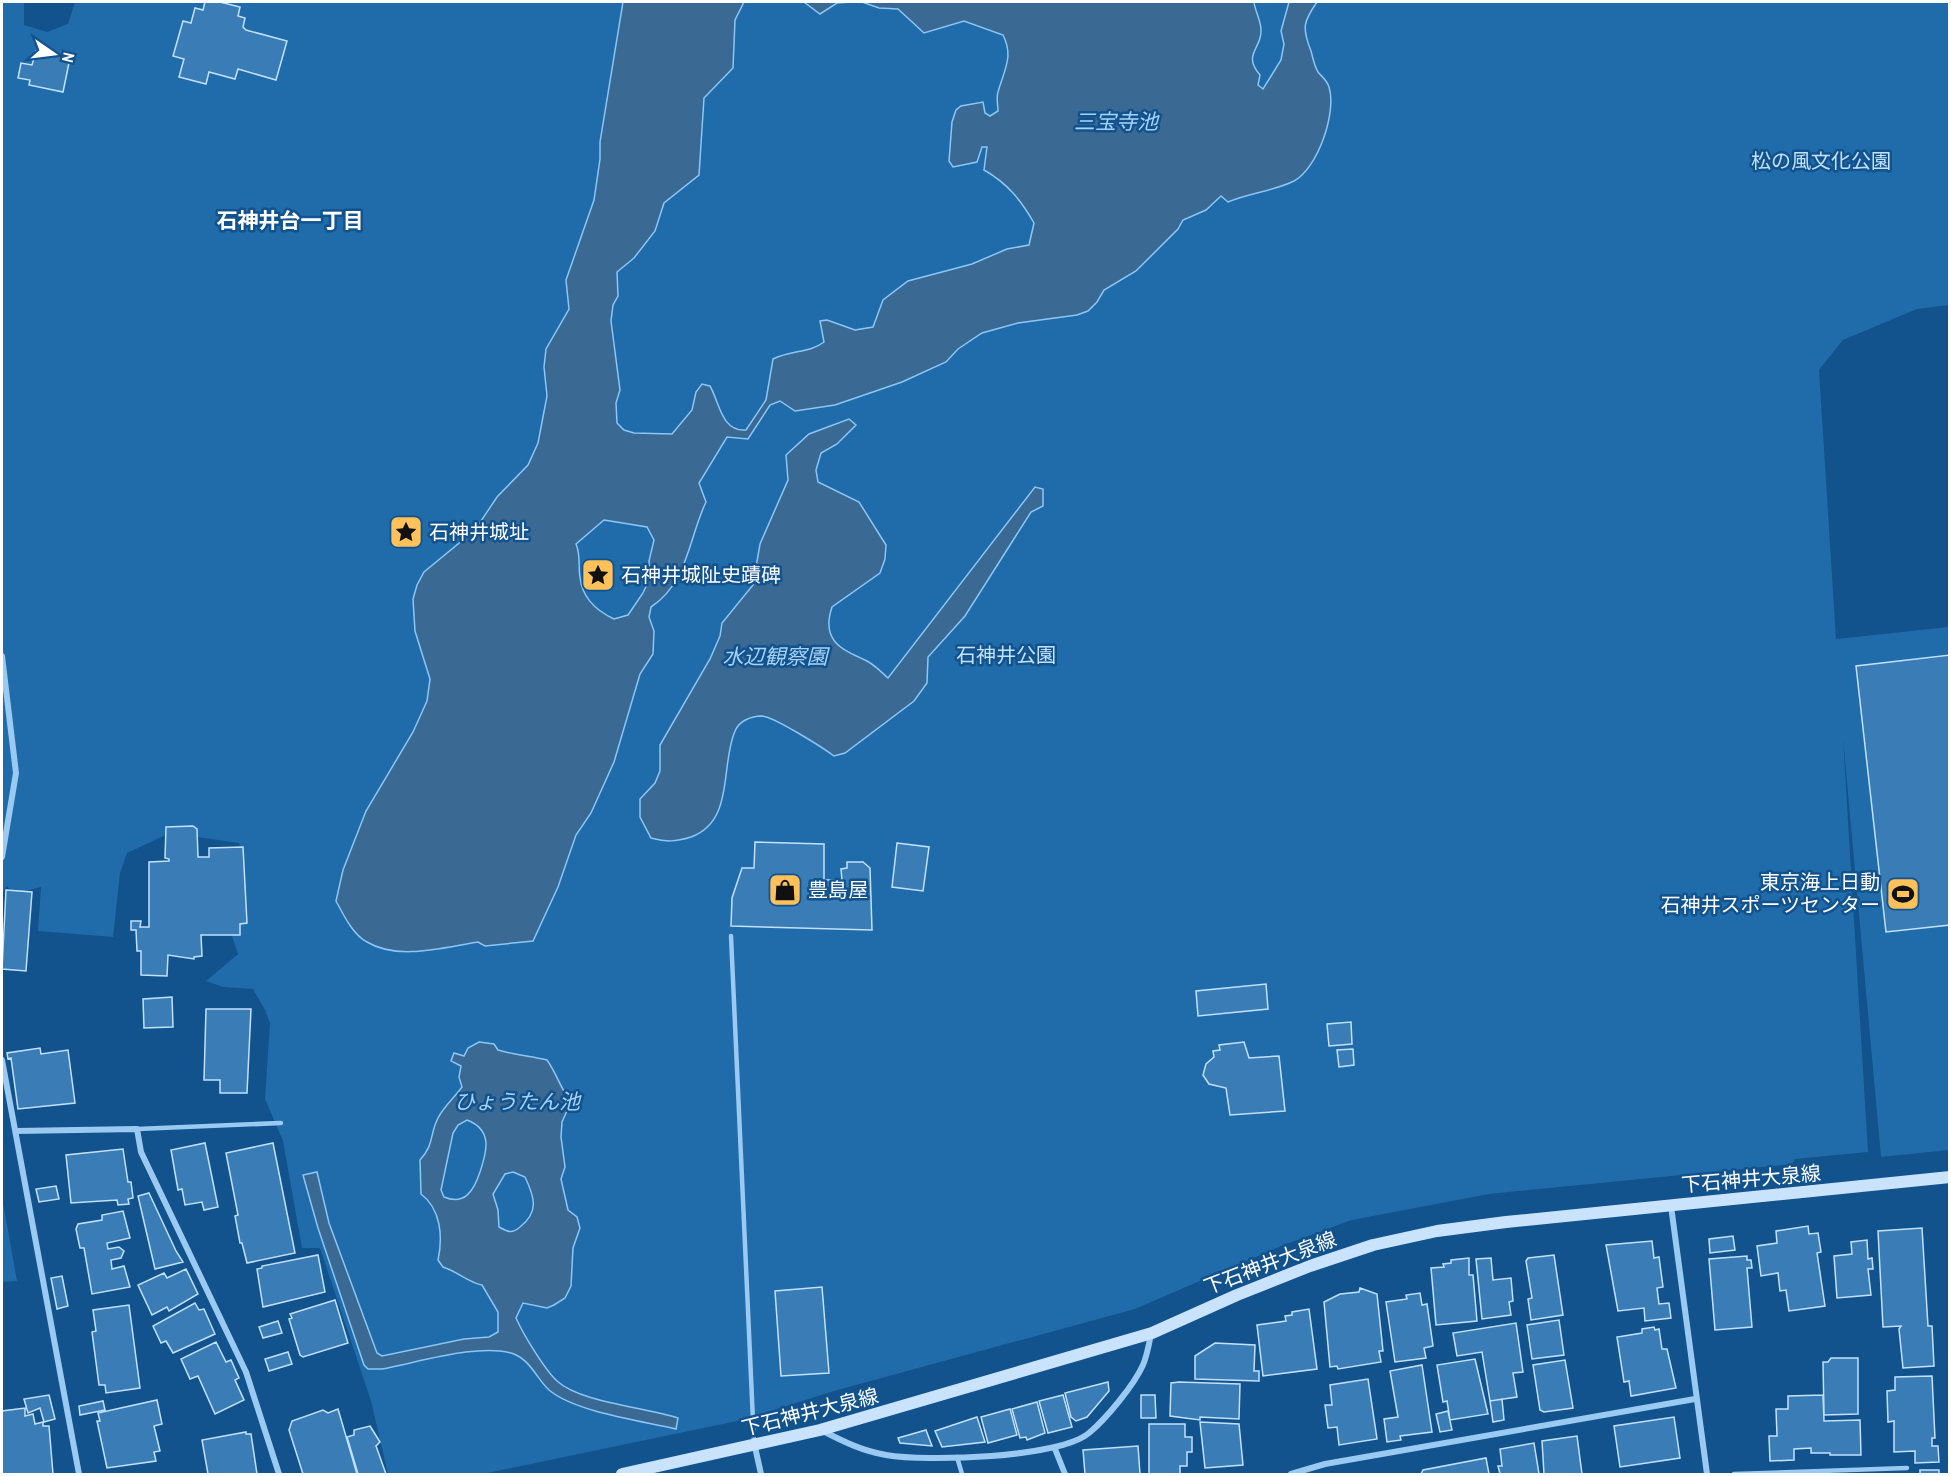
<svg xmlns="http://www.w3.org/2000/svg" width="1951" height="1476" viewBox="0 0 1951 1476" font-family="'Archivo Narrow','Noto Sans JP',sans-serif">
<style>
.green{fill:#206baa}
.water{fill:#3a6994;stroke:#8cc6f5;stroke-width:1.5;fill-rule:evenodd}
.building{fill:#3a7cb6;stroke:#c1e1fd;stroke-width:1.5}
.lines{fill:none;stroke-linecap:round;stroke-linejoin:round}
.service{stroke:#9ac9f1;stroke-width:4.5}
.minor{stroke:#9ac9f1;stroke-width:6}
.secondary{stroke:#c9e3fc;stroke-width:12}
.labels{text-anchor:middle;stroke-width:5;stroke-linejoin:round;paint-order:stroke}
.park-label{font-size:20px;fill:#c1e1fd;stroke:#12528d}
.poi-label{font-size:20px;fill:#fff;stroke:#12528d;text-anchor:start}
.street-label{font-size:20px;fill:#fff;stroke:#12528d}
.water-label{font-size:21px;font-style:italic;fill:#a6d3f9;stroke:#12528d}
.neighbourhood-label{font-size:21px;font-weight:bold;fill:#fff;stroke:#12528d}
</style>
<rect width="100%" height="100%" fill="#12528d"/>
<path class="green" d="M2,2H24V25L47,32L68,24L75,2H1949V305L1917,309L1843,340L1819,370L1836,639L1949,627V1150L1881,1157L1843,738L1868,1152L1795,1159L1792,1164L1489,1194L1352,1220L1281,1246L1135,1309L834,1391L742,1420L483,1474H388L371,1401L320,1248H302L283,1141L265,1099L270,1023L265,1010L253,989L223,987L206,981L238,954L224,913C243,884 247,878 239,843L170,833L127,853L120,873L113,937L38,931L41,887L14,894L7,886L2,893Z
M2,1197L17,1281L2,1282Z"/>
<path class="water" d="M623,2H744L735,20L733,68L704,98L699,175L664,203L655,231L634,258L617,272L618,296L613,305L611,321L620,390L616,403L617,423L624,430L634,433L672,434L692,410L696,392L702,384L710,386C719,401 721,432 746,430L766,400L773,359C791,350 810,353 824,342L820,321L827,320L855,330L873,327L883,300L908,281L972,264L1007,249L1029,245L1034,223C1021,200 1007,183 984,170L987,147H982L977,162L953,167L949,161L952,122L956,110L961,106L983,102L985,113L990,116L998,111C998,105 996,98 998,92C1004,70 1014,57 1003,35L964,21L924,33L898,9L879,8L862,2H1254C1255,11 1261,21 1261,30C1262,49 1242,54 1260,75L1258,85L1263,89L1281,60L1284,44L1281,31L1289,2H1317C1303,22 1302,28 1311,51C1313,58 1314,65 1318,72C1322,77 1327,80 1329,87C1337,112 1318,168 1294,181C1274,191 1249,193 1228,202L1221,196L1206,210L1183,220L1178,229L1136,271L1104,290L1097,302L1088,311L1077,315L1018,323L982,333L958,349L946,362L902,382L835,405L795,411L780,401L770,405L748,439L727,437L699,483L706,502C689,537 688,583 651,607L649,617L654,631L653,654L640,674L614,762L591,813L576,835L558,887L533,941L485,946L478,942C445,947 398,961 367,942C353,935 343,914 336,901L343,870L366,811L413,732L427,701L430,679L415,631L413,599L417,585L424,572L475,530L497,497L528,465L538,443L547,396L544,367L546,349L569,309L566,280L594,200L600,159V142ZM604,520L647,527L654,540L649,561L650,578L643,593L628,615L614,619C597,611 582,598 580,577C578,565 581,556 576,544Z
M804,2H851L837,3L820,14Z
M849,419L856,425L837,444L821,453L816,470L818,482L859,502L886,545L885,559L880,573L832,607C821,640 840,649 865,660C874,664 881,672 888,678L1035,487L1043,489V506L1031,512L965,616L928,657L927,683L914,701L845,753L834,756C822,747 774,717 762,716C751,716 739,721 735,731C720,765 735,821 691,837C675,842 667,842 651,838L640,817V799L655,783L660,771V745L710,659L720,636L722,623L753,585L760,544L788,480L786,455L809,434Z
M479,1042L494,1044L498,1050C515,1055 530,1056 547,1060C557,1074 560,1088 571,1102L562,1122L561,1137L565,1167L561,1179L568,1210L577,1217L580,1228L573,1248L571,1286L565,1298L554,1305L547,1308L523,1303L516,1318C523,1334 545,1370 557,1381C581,1403 646,1407 678,1418L676,1429C642,1421 575,1412 549,1390C537,1379 531,1361 514,1354C481,1342 416,1363 382,1369H368L364,1365L318,1228L303,1175L317,1172L329,1223L377,1353L382,1356L464,1339L489,1337L498,1332V1312L482,1285C470,1283 458,1272 443,1267L438,1260C443,1237 441,1209 421,1194L420,1160C435,1143 429,1136 438,1118C444,1106 455,1097 462,1087L459,1077L461,1066L451,1061L454,1053L464,1056L468,1048ZM467,1120C493,1130 487,1151 480,1172C474,1190 465,1206 444,1197L441,1190L453,1133L458,1125ZM513,1172L525,1177C535,1198 539,1212 520,1227C512,1234 508,1232 499,1227L498,1210L493,1194L505,1174Z"/>
<path class="building" d="M205,2H220L240,7L238,16L245,18L243,27L246,30L287,41L276,80L238,69L235,79L209,72L206,84L179,77L184,59L173,56L183,21L191,23L195,8L203,10Z
M36,51L70,58L63,92L29,85L30,80L18,78L21,63L32,65Z
M1950,655V925L1886,932L1856,666Z
M193,826L197,829L198,857H209V848L243,847L247,923L240,924V935H201L202,956L194,957V959L168,955L167,976L141,975V951H137L136,930H131V921H141L140,927H149V862L169,861V859L165,858L166,827Z
M755,842L824,844V880H842L841,869L847,868V862H863L870,868L872,930L731,926L732,898L742,868H754Z
M897,843L929,847L923,891L892,887Z
M6,890L32,892L26,971L2,969Z
M1266,984L1268,1009L1198,1016L1196,991Z
M172,997L173,1027L144,1028L143,999Z
M206,1009H251L247,1093H220V1080H204Z
M1351,1022L1352,1044L1329,1046L1327,1024Z
M1244,1042L1249,1058L1279,1056L1285,1111L1230,1115L1226,1088L1209,1084L1203,1075L1206,1064L1214,1057L1213,1051L1220,1050L1219,1045Z
M40,1048L41,1054L68,1050L75,1103L18,1109L11,1058L8,1059L7,1053Z
M1353,1049L1354,1065L1339,1067L1337,1050Z
M205,1143L218,1207L204,1210L202,1202L185,1205L182,1189L178,1190L171,1150Z
M273,1143L295,1253L247,1263L242,1243H240L235,1216L238,1215L226,1153Z
M123,1149L128,1182H131L133,1198L128,1199L129,1204L118,1205L117,1200L71,1203L66,1155Z
M56,1186L59,1199L39,1202L36,1189Z
M149,1193L176,1251L183,1262L155,1269L138,1196Z
M123,1211L130,1238L107,1243L108,1249L119,1247L124,1251L121,1258L111,1260L112,1269L124,1266L130,1287L92,1294L84,1248H80L76,1229L78,1224L102,1220V1215Z
M1808,1226L1809,1234L1818,1233L1821,1252L1817,1253L1825,1306L1789,1311L1786,1290L1780,1291L1778,1273L1761,1276L1757,1246L1777,1243L1776,1231Z
M1922,1228L1928,1326H1932L1934,1366L1903,1368L1899,1329L1901,1326L1883,1327L1878,1231Z
M1733,1236L1735,1250L1710,1253L1709,1239Z
M1867,1240L1868,1259L1872,1258L1873,1269H1868L1871,1295L1837,1298L1834,1256L1852,1254L1851,1242Z
M1652,1241L1654,1258L1659,1257L1663,1287L1657,1288L1659,1304L1669,1303L1671,1318L1645,1321L1644,1308L1618,1311L1606,1245Z
M318,1255L325,1292L263,1307L257,1269L262,1268V1266Z
M1554,1255L1563,1315L1531,1320L1528,1299L1532,1298L1526,1261L1528,1258Z
M1747,1256V1260H1751L1752,1268H1747L1752,1327L1715,1330L1709,1259Z
M1469,1258V1275H1473L1477,1321L1436,1325L1431,1268L1444,1267L1443,1264L1451,1263V1260Z
M1491,1258L1493,1280L1511,1278L1513,1301L1509,1302L1511,1315L1482,1319L1476,1259Z
M186,1269L198,1294L169,1311L167,1307L152,1315L138,1285L164,1273L167,1278Z
M62,1276L68,1306L57,1309L51,1278Z
M822,1287L829,1373L781,1376L775,1291Z
M1360,1288L1377,1294L1383,1351H1379L1381,1362L1338,1369L1337,1366L1330,1367L1324,1302L1340,1294L1359,1292Z
M1420,1293L1422,1305L1427,1304L1433,1346L1424,1348L1426,1358L1395,1362L1386,1302L1407,1299L1406,1295Z
M335,1300L348,1343L303,1357L300,1355L289,1319L292,1318L290,1314Z
M195,1303L199,1310L204,1309L215,1334L173,1353L166,1341L161,1343L153,1326Z
M129,1305L140,1388L106,1393L105,1385H99L92,1332L96,1331L93,1310Z
M1309,1309L1317,1369L1263,1376L1257,1325L1286,1321L1285,1316L1292,1315V1312Z
M1559,1320L1564,1355L1532,1359L1527,1325Z
M278,1321L282,1333L263,1338L259,1327Z
M1516,1323L1523,1372L1513,1373L1517,1397L1490,1401L1482,1352L1457,1356L1453,1333Z
M1654,1327L1655,1330L1659,1329L1662,1349H1667L1676,1388L1631,1396L1629,1381L1624,1382L1617,1337L1642,1333V1329Z
M216,1342L226,1362L231,1360L239,1378L235,1380L244,1400L215,1414L198,1376L190,1379L181,1359Z
M1215,1343L1255,1345L1254,1371H1259V1381L1195,1379V1356Z
M288,1352L292,1364L269,1371L265,1359Z
M1831,1358H1858V1414L1824,1415L1823,1362H1828Z
M1475,1359L1488,1414L1450,1420L1447,1401L1443,1402L1437,1365Z
M1565,1360L1573,1408L1544,1412L1540,1410L1533,1365Z
M1422,1365L1432,1432L1400,1436L1401,1440L1387,1442L1384,1419L1398,1417L1390,1371Z
M1932,1376L1935,1438H1932V1446H1938L1939,1462L1915,1463V1451L1894,1452V1421L1888,1422L1887,1391L1895,1390V1377Z
M1368,1379L1377,1439L1339,1445L1337,1427L1328,1428L1325,1405H1332L1330,1385Z
M1108,1382L1109,1391L1087,1417L1076,1421L1071,1417L1065,1393Z
M1179,1382L1240,1384L1239,1419L1200,1417V1420L1170,1416L1171,1383Z
M49,1395L55,1419L44,1422L40,1408L28,1413L24,1399Z
M1063,1395L1072,1427L1048,1433L1039,1401Z
M1141,1395H1155L1156,1418H1141Z
M1823,1395L1824,1421L1860,1420L1861,1455H1830V1453H1811V1448L1794,1449V1460L1770,1461L1769,1436H1777L1776,1409H1788V1396Z
M1502,1399L1504,1420L1493,1422L1490,1401Z
M157,1400L162,1424L154,1426L160,1451L154,1452L156,1461L107,1468L97,1421H100L98,1413Z
M103,1401L105,1410L80,1415L79,1406Z
M1037,1402L1045,1433L1027,1440L1026,1437L1020,1438L1012,1409Z
M25,1408V1416L33,1414L35,1424L43,1422V1426H49L53,1474H2V1411Z
M338,1409L357,1474H303L289,1430L292,1421L323,1410L328,1413Z
M1010,1409L1017,1435L988,1443L981,1417Z
M1448,1411L1452,1430L1440,1432L1436,1414Z
M977,1417L985,1442L942,1447L935,1431Z
M1674,1417L1680,1458L1620,1467L1614,1426Z
M1200,1422L1239,1424L1243,1465L1205,1468Z
M1149,1424H1185V1437H1192V1452H1187V1466H1180V1474H1149Z
M370,1426L380,1442L376,1446L386,1474H358L347,1437L354,1435V1430Z
M926,1430L932,1446L900,1443L898,1438Z
M246,1432V1434H251L257,1474H208L202,1440Z
M1577,1436L1582,1474H1544L1542,1441Z
M1534,1443L1539,1474H1500L1498,1466H1502L1500,1449Z
M1138,1446L1140,1474H1085L1083,1450Z
M1486,1458L1489,1474H1421L1423,1470Z
M1920,1470H1939V1474H1920Z"/>
<g class="lines">
<path class="service" d="M731,936L754,1443
M137,1129L281,1123
M957,1457L962,1474
M1734,1474L1907,1468"/>
<path class="minor" d="M2,656L16,773L2,857
M2,1060L79,1474
M16,1131L137,1129L141,1152L246,1372L279,1474
M1671,1206L1707,1474
M823,1431C844,1442 863,1451 886,1455C926,1462 1059,1458 1089,1433C1106,1419 1134,1385 1143,1365C1147,1356 1149,1344 1151,1334
M755,1447L761,1474
M1055,1449L1065,1474
M1291,1474L1325,1464L1695,1399"/>
<path class="secondary" d="M622,1474L820,1430L1152,1333L1237,1295L1310,1266L1373,1245L1437,1231L1506,1222L1950,1177"/>
</g>
<defs>
<g id="sight-square" transform="scale(1.725)"><rect x="-9" y="-9" width="18" height="18" rx="4" fill="#ffc15a" stroke="#12528d"/><path d="M0-6L1.8-2.2L6-1.7L2.9 1.2L3.7 5.4L0 3.3L-3.7 5.4L-2.9 1.2L-6-1.7L-1.8-2.2Z" fill="#111"/></g>
<g id="shop-square" transform="scale(1.725)"><rect x="-9" y="-9" width="18" height="18" rx="4" fill="#ffc15a" stroke="#12528d"/><path d="M-5-2.5h2.3a2.7 3.5 0 0 1 5.4 0H5L5.5 6h-11ZM-1.5-2.5h3a1.5 2.3 0 0 0-3 0Z" fill="#111"/></g>
<g id="stadium-square" transform="scale(1.725)"><rect x="-9" y="-9" width="18" height="18" rx="4" fill="#ffc15a" stroke="#12528d"/><path d="M0-5a6.5 5 0 1 0 0 10a6.5 5 0 1 0 0-10ZM-3.5-1.8h7v3.6h-7Z" fill="#111"/></g>
</defs>
<g fill-rule="evenodd">
<use href="#sight-square" x="406" y="532"/>
<use href="#sight-square" x="598" y="575"/>
<use href="#shop-square" x="785" y="890"/>
<use href="#stadium-square" x="1903" y="894"/>
</g>
<g class="labels">
<g class="park-label">
<text x="1821" y="168">松の風文化公園</text>
<text x="1006" y="662">石神井公園</text>
</g>
<g class="poi-label">
<text x="429" y="539">石神井城址</text>
<text x="621" y="582">石神井城阯史蹟碑</text>
<text x="1880" y="889" text-anchor="end">東京海上日動<tspan x="1880" dy="23">石神井スポーツセンター</tspan></text>
<text x="808" y="897">豊島屋</text>
</g>
<g class="street-label">
<text transform="translate(1751 1179) rotate(-5)" y="7">下石神井大泉線</text>
<text transform="translate(1270 1263) rotate(-21)" y="7">下石神井大泉線</text>
<text transform="translate(810 1412) rotate(-14)" y="7">下石神井大泉線</text>
</g>
<g class="water-label">
<text x="1116" y="129">三宝寺池</text>
<text x="775" y="664">水辺観察園</text>
<text x="517" y="1109">ひょうたん池</text>
</g>
<g class="neighbourhood-label">
<text x="290" y="228">石神井台一丁目</text>
</g>
</g>
<rect width="1951" height="1476" fill="none" stroke="#ffffff" stroke-width="6"/>
<g transform="translate(54 54) rotate(104)" stroke="#12528d" stroke-width="4.5" paint-order="stroke">
<path d="M0-4.5L10 22L0 15L-10 22Z" fill="#ffffff"/>
<text y="-9" font-size="16" font-weight="bold" text-anchor="middle" fill="#ffffff">N</text>
</g>
</svg>
